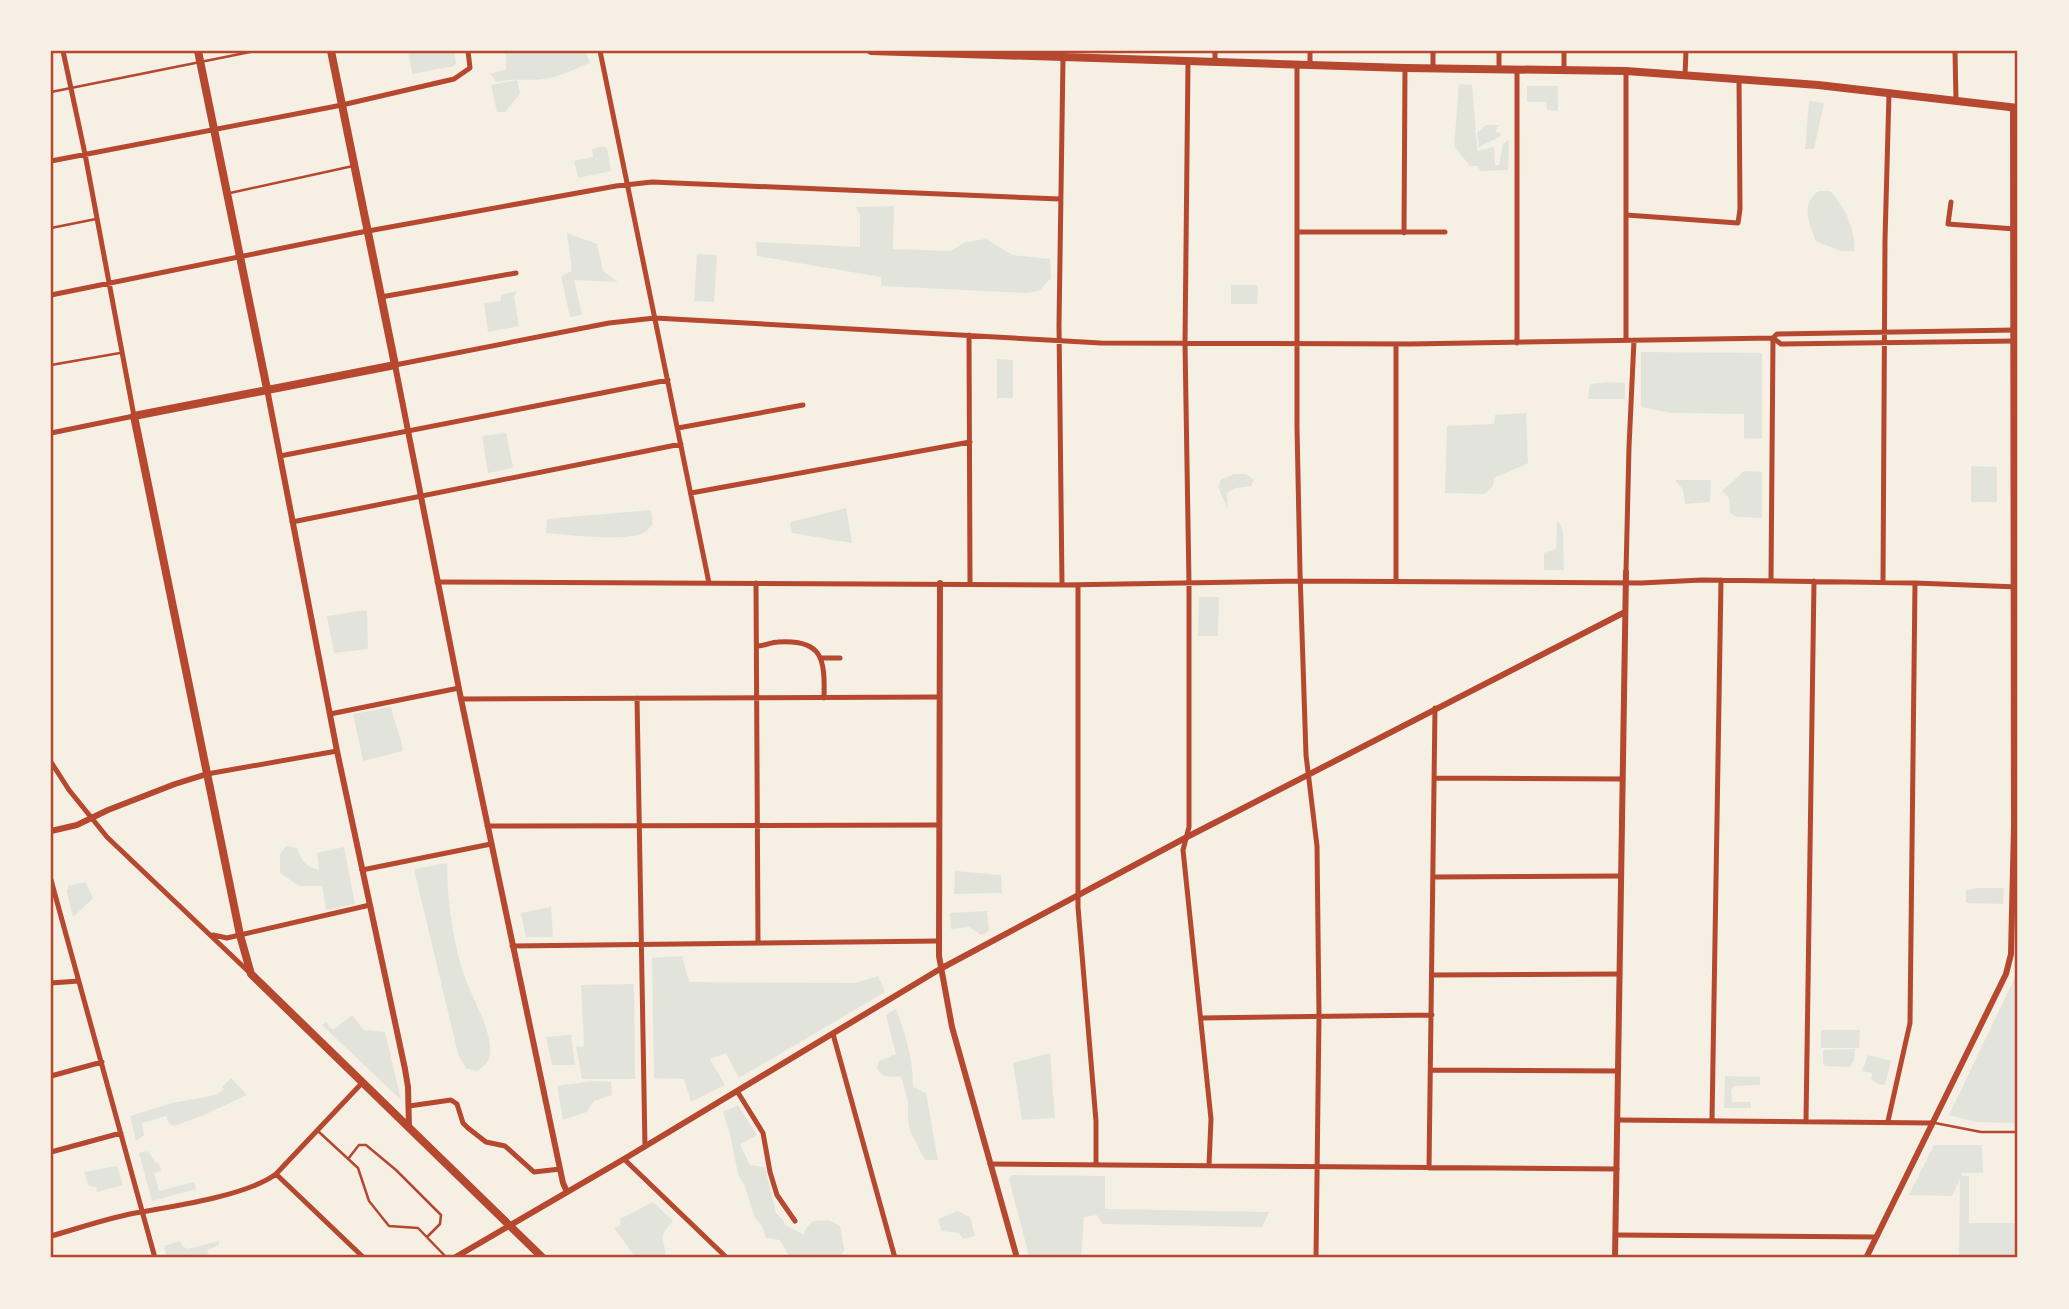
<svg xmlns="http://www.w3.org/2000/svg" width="2069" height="1309" viewBox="0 0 2069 1309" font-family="Figtree,sans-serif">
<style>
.green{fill:#e2e4dc}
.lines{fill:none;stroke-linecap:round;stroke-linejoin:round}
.service{stroke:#b5482f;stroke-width:2.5}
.minor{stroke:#b5482f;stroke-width:5}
.tertiary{stroke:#b5482f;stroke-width:6}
.primary{stroke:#b5482f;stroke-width:8}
.trunk{stroke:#b5482f;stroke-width:8}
.neatline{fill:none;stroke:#b5482f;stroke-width:2.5}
</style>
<rect width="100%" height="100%" fill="#f6efe4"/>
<path class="green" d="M408,51H454L456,63L454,66L412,74Z
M506,51H586L590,63C573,69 559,78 542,79C526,81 513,78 497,82L490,74L506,69Z
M517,80L520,94L505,112H497L491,85Z
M1459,84L1472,85L1477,147L1479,146L1477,133L1486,125H1499L1495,132L1500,133L1501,136L1477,148V151L1494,147L1495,165H1499L1503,144L1509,140L1508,170L1480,171L1478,166H1470L1454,146Z
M1527,86H1558V111L1547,110L1546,102H1527Z
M1809,101L1824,103L1814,149H1805Z
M604,146L607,148L611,171L578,178L574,161L593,157L592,149Z
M1819,191H1830C1844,206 1857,231 1854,251H1841L1816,241C1809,224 1800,203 1819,191Z
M894,206L893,249L950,251L966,242L986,239L1012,255L1050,259L1051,278L1040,290L1027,293L881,286V277L757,256L756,242L860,247V215L856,207Z
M567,233L597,244L603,271L618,282L574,280L582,315L570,317L561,276L572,271Z
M697,254L717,255L714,302L694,301Z
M1231,285H1258L1257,304H1231Z
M517,291L514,297L519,326L488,332L484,303L501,301V295Z
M1641,352L1762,353V439L1744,438V414L1672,413L1641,407Z
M997,359L1013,360V398H997Z
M1607,382L1625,383V399H1588L1590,384Z
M1526,413L1528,463L1494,478L1493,486L1485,494L1445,493L1447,426L1494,424L1495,415Z
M506,433L513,468L488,473L482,436Z
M1971,466L1997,467V502H1971Z
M1744,471L1762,472V518L1737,517L1730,513L1729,498L1722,491Z
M1234,474H1246L1254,480L1251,486L1236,488L1227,493L1228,509L1218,487L1222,479Z
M1675,480H1711L1710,502L1685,504L1683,490Z
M846,508L852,543L792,533L790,522Z
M651,510L653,523C650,528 646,532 641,534C622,541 567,535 546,533L547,519Z
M1559,522L1563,531L1564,570H1544V553L1556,549L1557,523Z
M1199,597H1219L1218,636H1198Z
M367,610L368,649L334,653L327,616Z
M391,707C394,723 401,735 403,751L363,761L353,714Z
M286,846L297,848C301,860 306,867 319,870L317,853L344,847L355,904L326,910L322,886H299L280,873V854Z
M447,863C447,897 452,933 461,966C468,993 492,1026 490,1054C489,1063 483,1067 477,1071L467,1069L458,1054L414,869Z
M955,871L1001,875L1002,893L954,894Z
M85,882L93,898L73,917L66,889H68V886Z
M1979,888H2004L2003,904L1966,903V890Z
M551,907L553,937H526L521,913Z
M987,911L989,931L981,935L969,927L951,929L950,913Z
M682,956L689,982L855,983L878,976L885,992L739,1078L726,1053L710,1059L725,1085L691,1102L684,1079L654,1078L652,958Z
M2018,971V1123L1976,1122L1949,1115Z
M634,984L635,1079H582L576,1046L583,1047L584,1043L581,985Z
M896,1009C906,1036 913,1058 913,1087L926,1093L938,1160H925L910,1131L908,1118V1101L901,1076C892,1078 880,1077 877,1068L879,1061L896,1054L886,1015Z
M352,1015L364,1030L385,1032L401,1100L322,1025L326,1022L333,1030Z
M1821,1030H1860L1859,1048H1821Z
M571,1035L575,1065H552L546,1037Z
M1855,1049L1854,1060L1850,1067L1825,1066L1823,1063V1050Z
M1050,1053L1055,1118L1022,1120L1013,1063Z
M1868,1055L1891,1061L1885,1085L1878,1084L1871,1079L1872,1073L1862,1071Z
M1725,1076L1760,1077V1085L1734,1086L1731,1090L1732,1102H1751V1108H1724Z
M231,1078L247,1095L204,1115L174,1126L169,1123L166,1116L142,1123L144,1135L136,1141L130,1116L172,1103L216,1095L224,1089L222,1087Z
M593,1081L611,1082L612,1095L594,1101L587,1112L563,1120L557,1086Z
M738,1105L757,1135L740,1144L750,1165L765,1167L776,1213L784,1221V1224L804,1235L806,1228L813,1221L829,1220L840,1226L844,1250L840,1258H790L780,1240L766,1238L762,1226L755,1218L744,1184L738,1174L730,1134L723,1112Z
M1934,1145H1982L1983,1173H1962L1961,1176H1969V1223H2018V1258H1959L1960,1179L1952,1196L1909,1195Z
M148,1151L155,1162L159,1164L161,1171L154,1173L159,1191L194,1182L196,1189L152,1201L139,1153Z
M117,1166L123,1185L97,1192L96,1187L89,1186L84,1172Z
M1012,1175L1105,1176V1209L1269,1212L1262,1227L1102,1224L1097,1215L1084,1217L1081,1256H1029L1009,1179Z
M653,1202L673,1221C655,1242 666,1235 665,1257L636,1258L614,1228L621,1225L620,1219Z
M958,1211L970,1217L975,1236L963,1239L959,1233L942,1231L938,1219Z
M180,1241L182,1246L188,1249L219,1241V1245L207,1250L210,1258H167L164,1246Z"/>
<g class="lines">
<path class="service" d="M51,92L255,51
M230,193L353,166
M51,228L96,219
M51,365L120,353
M1935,1123L1981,1132H2018
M319,1132L358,1168L369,1201L389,1226L418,1228L447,1258
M348,1159L359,1145H366L396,1170L441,1215L440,1224L427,1237"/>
<path class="minor" d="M600,51L709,583
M1433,51V68
M1955,51L1956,100
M1188,62L1185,343L1189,584V827L1183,850L1211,1119L1209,1165
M1215,63V51
M1297,65V427L1300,572L1306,755L1317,846L1319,1016L1316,1258
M1310,65V51
M1499,69V51
M1564,70V51
M1685,75L1686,51
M51,161L342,105L454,79L470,68L468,51
M1951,202L1948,224L2015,229
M1626,215L1738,223L1740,209L1739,79
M1297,232H1445
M1404,233L1405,68
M51,295L357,233L616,186L652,182L1060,199
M381,297L516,273
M969,335L970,583
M1773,338L1781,344L2015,341
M1626,340V71
M1517,343V69
M395,365L609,323L655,318L1101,343L1410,344L1773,338L1777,334L2015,330
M678,428L803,405
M51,433L134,416L85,154L63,51
M280,456L668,380
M691,493L970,442
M292,522L681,444
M1626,572L1629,447L1634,340
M1396,581V344
M1771,581L1773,338
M437,582L1062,585L1300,581L1641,583L1702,580L1915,583L2018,587
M1883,582L1885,240L1889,93
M756,583L758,942
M1062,585L1059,325L1063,58
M1078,585V907L1096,1121V1164
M757,646C765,646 771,642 778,642C823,639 825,659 824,698
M820,658H840
M637,698L645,1147
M461,699L939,697
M330,714L459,688
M51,762L69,790L107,837L250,973
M207,774L337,751
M1435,778L1623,779
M487,826L939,825
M362,870L491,844
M1434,877L1621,876
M51,880L155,1258
M213,935L227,938L370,905
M512,946L939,941
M1433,975L1620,974
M51,983L79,981
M1201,1018L1432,1015
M833,1034L895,1258
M1431,1070L1618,1071
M51,1076L102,1062
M737,1091L763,1133L770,1172L777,1195L795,1221
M409,1106L451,1100L457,1104L463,1123L468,1128L486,1142L505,1146L534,1172L560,1169
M1618,1120L1932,1123
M1712,1120L1721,580
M1806,1121L1814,581
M1888,1121L1910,1023L1915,583
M51,1152L121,1133
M624,1159L727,1258
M990,1164L1617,1169
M1429,1168L1435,708
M276,1174L364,1258
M1616,1235L1877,1237
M51,1236C80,1228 110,1217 141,1212C177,1206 248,1195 276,1174L362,1083"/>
<path class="tertiary" d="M395,365L461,699L563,1183L567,1192
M267,389L337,751L405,1069L408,1087L409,1128
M940,583L939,956L952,1027L1017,1258
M51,831L77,825L108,810L175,784L207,774
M454,1258L624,1159L940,969L1187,837L1625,612
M1615,1258L1626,572
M1866,1258L2006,974L2011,954L2014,827L2013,107"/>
<path class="primary" d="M198,51L267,389
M331,51L395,365L134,416L240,935L251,974L543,1258"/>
<path class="trunk" d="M871,51L1405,68L1626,71L1818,85L2018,108"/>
</g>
<rect width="2069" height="1309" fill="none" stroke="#f6efe4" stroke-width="105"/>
<rect x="52" y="52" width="1964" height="1204" class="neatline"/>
</svg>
